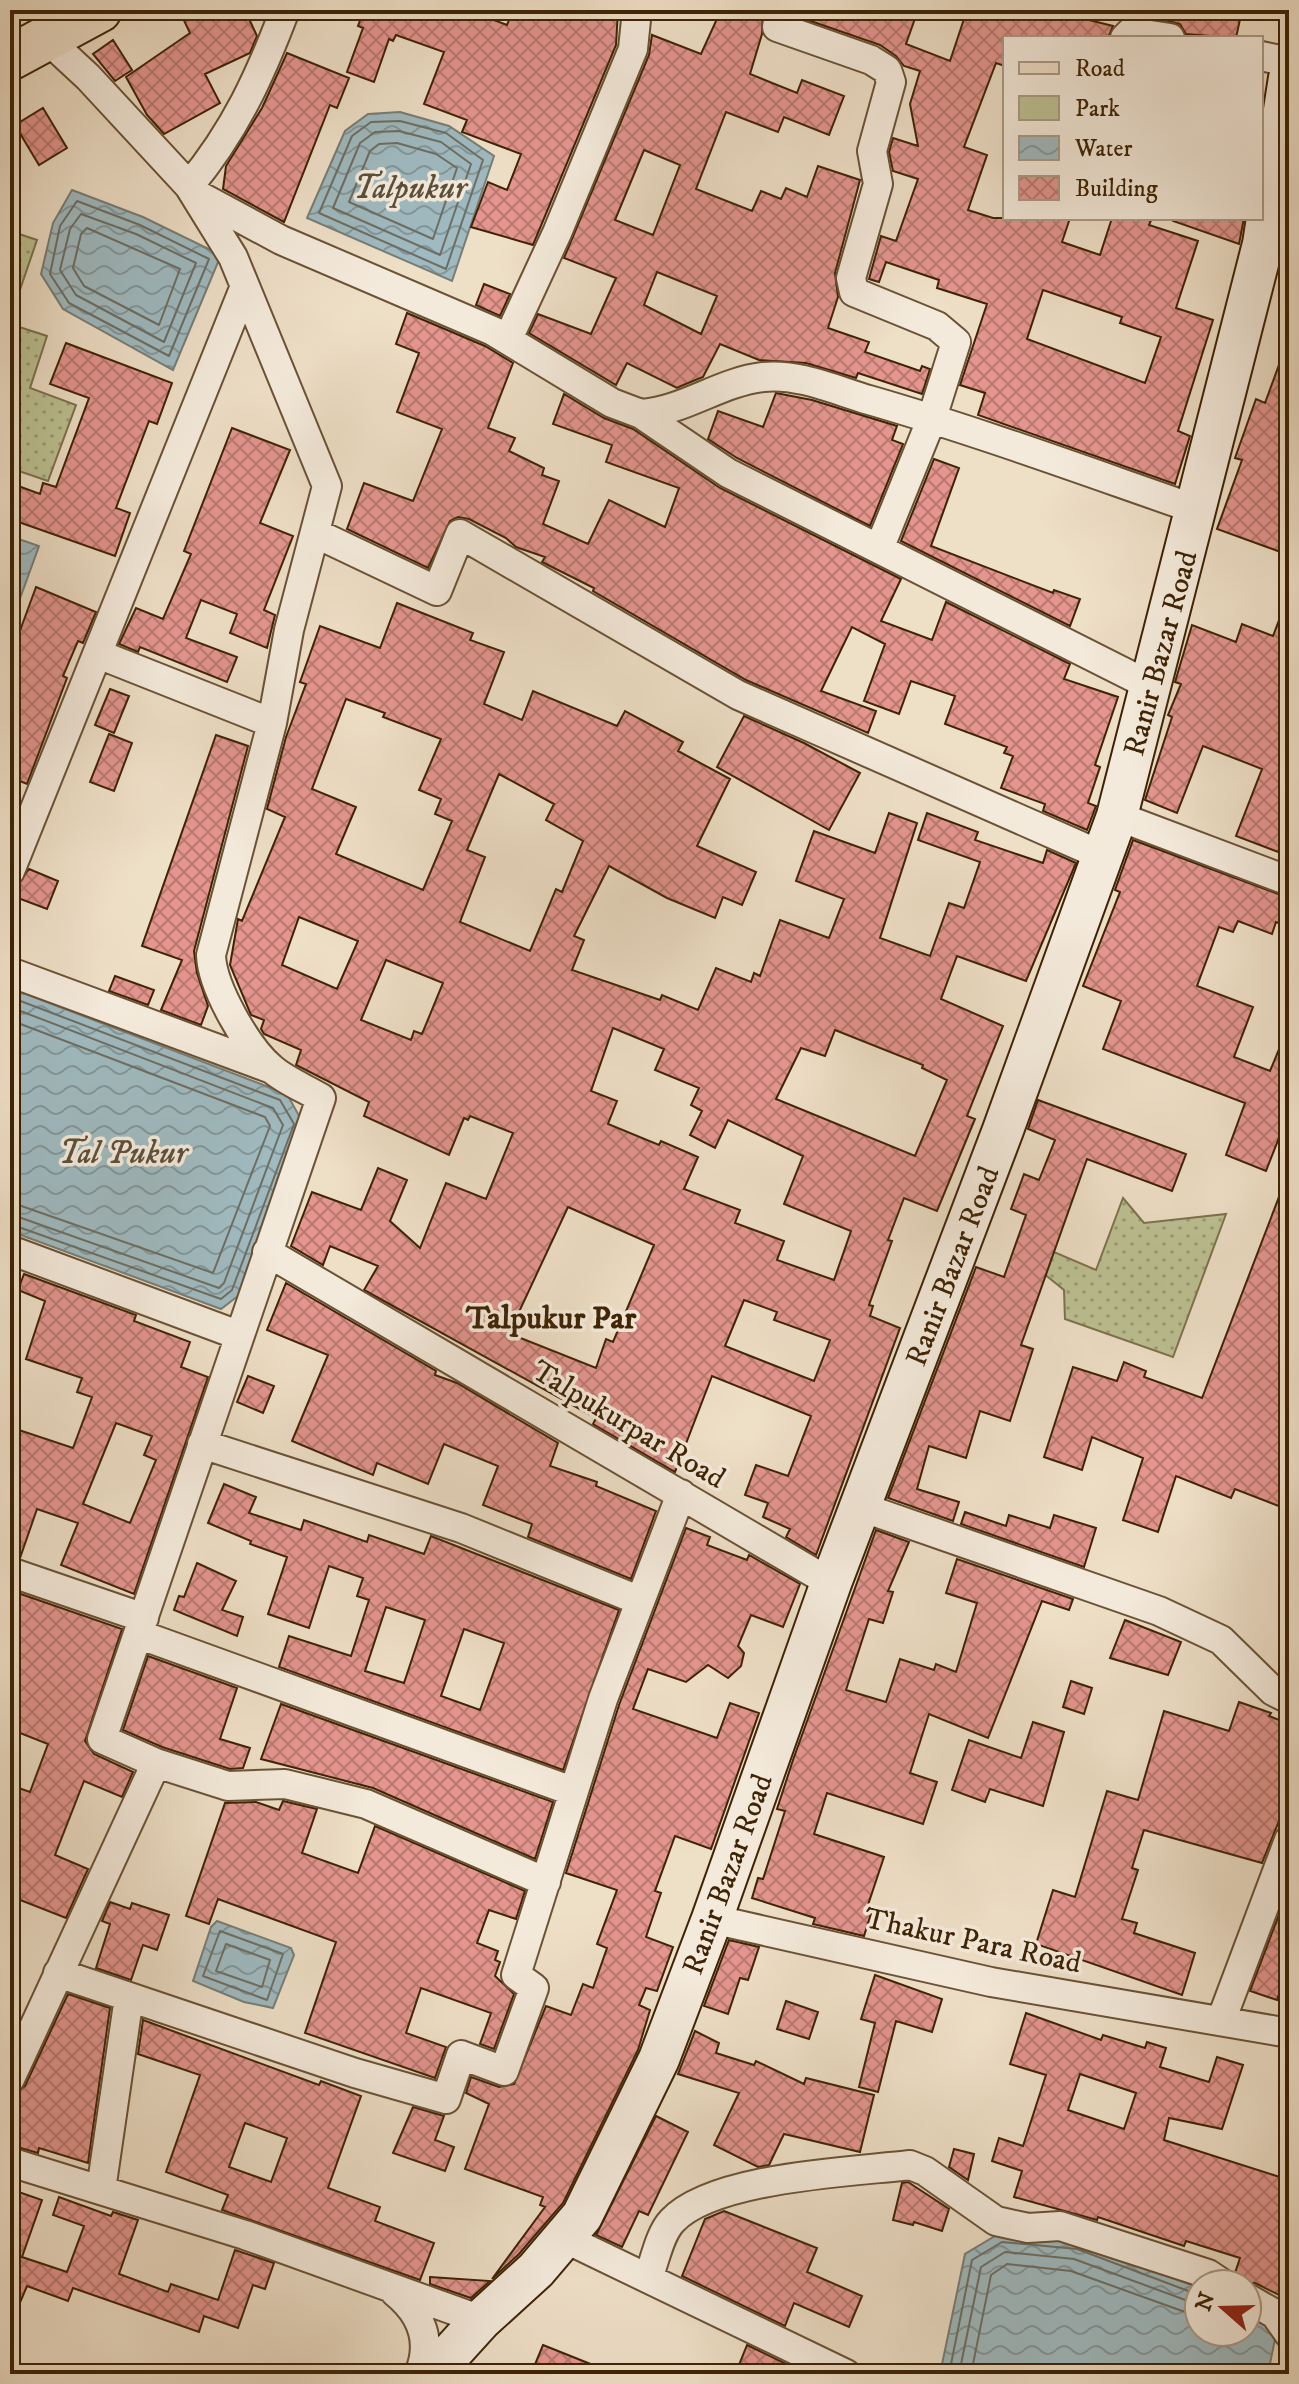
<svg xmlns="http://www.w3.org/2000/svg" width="1299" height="2384" viewBox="0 0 1299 2384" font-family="'IM FELL DW Pica',serif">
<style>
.green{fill:url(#green-dots);stroke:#7d724c;stroke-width:2}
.water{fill:url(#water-waves);stroke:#787e75;stroke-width:2}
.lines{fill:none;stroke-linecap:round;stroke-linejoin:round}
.shore{stroke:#6e6e62;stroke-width:2}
.building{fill:url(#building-cross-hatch);stroke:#3e2304;stroke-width:2;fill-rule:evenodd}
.minor-casing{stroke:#6a5235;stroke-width:32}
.secondary-casing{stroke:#3e2304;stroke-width:44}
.primary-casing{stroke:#3e2304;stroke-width:48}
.minor{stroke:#f4eadb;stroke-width:28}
.secondary{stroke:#f4eadb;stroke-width:40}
.primary{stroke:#eedfc7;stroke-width:44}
.labels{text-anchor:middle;stroke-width:7;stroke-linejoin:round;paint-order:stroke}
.street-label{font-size:30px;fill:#3e2304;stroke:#f4eadb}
.water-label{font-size:32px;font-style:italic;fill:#5b503c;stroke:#f4eadb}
.neighbourhood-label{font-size:32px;font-weight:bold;fill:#3e2304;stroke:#f4eadb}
</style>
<defs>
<pattern id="green-dots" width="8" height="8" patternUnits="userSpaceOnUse" patternTransform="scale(2)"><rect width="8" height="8" fill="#bcc193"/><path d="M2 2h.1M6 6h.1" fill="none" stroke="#9a9c76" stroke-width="1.8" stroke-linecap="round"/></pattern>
<pattern id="water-waves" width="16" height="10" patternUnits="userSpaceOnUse" patternTransform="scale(2)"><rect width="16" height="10" fill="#9fbac0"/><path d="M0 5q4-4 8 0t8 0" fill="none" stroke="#83979a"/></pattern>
<pattern id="building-cross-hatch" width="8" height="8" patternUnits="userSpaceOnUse" patternTransform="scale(2)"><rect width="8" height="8" fill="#e3958e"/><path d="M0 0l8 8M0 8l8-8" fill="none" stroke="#b97972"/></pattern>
</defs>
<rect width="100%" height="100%" fill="#eedfc7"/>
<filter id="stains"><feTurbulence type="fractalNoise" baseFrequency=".0025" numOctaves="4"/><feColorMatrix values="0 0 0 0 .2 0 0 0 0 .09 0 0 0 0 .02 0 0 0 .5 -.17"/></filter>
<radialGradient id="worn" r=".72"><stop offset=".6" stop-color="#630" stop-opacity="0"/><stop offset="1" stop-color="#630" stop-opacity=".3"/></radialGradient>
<path class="green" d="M10,231L37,240L10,319Z
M10,324L47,336L30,388L76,405L48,481L10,468Z
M1123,1198L1144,1223L1226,1214L1173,1357L1065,1319L1064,1290L1043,1273L1054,1252L1096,1270Z"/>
<path class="water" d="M400,112L449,126L494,156L452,281L307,218L345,131L368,114Z
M72,190L143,217L221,255L173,370L63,309L41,274L53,223Z
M10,536L39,546L10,626Z
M10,988L287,1094L303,1123L238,1296L221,1309L10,1231Z
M217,1921L291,1948L294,1955L273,2008L244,2002L193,1981L211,1927Z
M1000,2233L1079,2241L1199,2288V2332H1247V2311L1276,2334L1268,2374H940L965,2254Z"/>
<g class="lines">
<path class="shore" d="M400,121L446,133L483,160L446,269L319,213L352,136L371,122Z
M399,131L441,142L471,164L440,255L333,208L360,143L375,132Z
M397,143L436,154L457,168L433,239L349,202L370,151L379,144Z
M77,201L140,225L209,259L169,356L69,303L50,274L60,226Z
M81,214L136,234L196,263L164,342L76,295L60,270L70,229Z
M87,228L180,269L159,325L84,286L73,268L81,234Z
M10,997L280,1100L294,1124L232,1290L221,1299L10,1224
M10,1007L273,1108L283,1125L224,1283L219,1288L10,1214
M10,1020L265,1117L270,1126L213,1273L10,1202
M220,1931L283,1954L267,2000L203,1976Z
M226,1944L270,1960L262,1987L216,1971Z
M949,2374L972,2260L1002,2242L1077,2249L1199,2295
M959,2374L981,2267L1005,2252L1074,2259L1199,2305
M971,2374L991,2275L1007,2264L1071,2271L1199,2317"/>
</g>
<path class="building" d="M179,10H245L257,36L250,53L205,74L220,103L164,134L147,115L126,77L190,33Z
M364,10H467L507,25L513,10H618L616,45L533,245L471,227L488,182L507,190L521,154L462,132L467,120L424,104L444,52L396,35L393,41L389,39L374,82L347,72L363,28L358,26Z
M721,10H763L762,34L750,74L797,93L802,80L844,96L829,135L784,117L778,132L726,112L696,189L752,211L761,191L781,199L786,188L807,197L818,166L860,180L835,273L838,297L828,328L869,342L865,352L920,371L922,366L930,369L922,394L858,373L856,378L806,363L759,360L720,344L703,377L681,386L677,388L627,363L616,385L529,333L538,314L591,334L616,278L564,258L649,55L652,35L701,54ZM644,150L680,165L653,235L615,220ZM657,272L717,296L701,334L644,305Z
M797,10H918L906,44L950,61L967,10H1049L1113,26L1108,38H1005V66L996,63L964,147L987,155L968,210L993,218H1070L1062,242L1100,255L1112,218H1152L1149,225L1198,241L1176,308L1213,320L1178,431L1190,436L1175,484L978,415L985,393L960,385L987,304L937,288L939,280L886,262L879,282L869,279L881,236L896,241L918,179L893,171L889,152L893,138L918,146L910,104L920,71L904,66L896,56L880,45L796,16ZM1043,290L1122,317L1120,323L1161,337L1145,383L1027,339Z
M1167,10H1242L1236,38L1186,34L1180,24L1164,20Z
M113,40L132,70L115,81L93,54Z
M287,53L349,78L337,108L330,105L284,222L223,189L226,166L262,108Z
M43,108L67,148L39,165L15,125Z
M1174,218H1244L1239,244L1173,221Z
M484,284L510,294L500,316L476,305Z
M407,313L485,346L513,363L488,428L515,438L509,451L544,468L542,475L559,481L543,524L588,544L609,500L665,527L679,488L606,462L612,445L553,424L564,394L604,418L633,429L720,488L901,579L881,621L932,640L946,602L1070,664L1064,679L1118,697L1095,765L1100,767L1088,803L1096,806L1087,830L1043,811L1045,804L1001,788L1013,756L1004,753L1007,747L945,724L955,696L911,681L899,714L864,701L885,644L852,627L821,691L876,711L868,733L746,680L593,591L594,588L542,562L545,557L516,547L506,538L469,519L458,517L450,521L428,568L347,529L364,483L413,501L442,429L397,412L419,353L396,344Z
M66,343L172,383L157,424L149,421L116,508L130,513L115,556L10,519V483L40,494L43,483L56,487L89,398L50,384Z
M1287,343H1289V555L1217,529L1242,460L1235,458L1256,399L1265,403Z
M776,393L812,400L897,426L892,440L903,444L870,526L737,458L708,439L718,411L763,427Z
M232,428L290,450L260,523L293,536L264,610L275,615L267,648L230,633L237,614L201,600L186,638L237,657L227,682L140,647L138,652L119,644L136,608L163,619L191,554L184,551Z
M934,459L959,468L931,546L1053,593L1054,590L1080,599L1070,626L901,541Z
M36,587L96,612L83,643L78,641L63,676L67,678L27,784L10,777V658Z
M1287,599L1289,698L1280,721L1289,723V856L1236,836L1262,769L1203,746L1177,813L1145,800L1172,717L1168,715L1181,684L1175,682L1192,625L1236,642L1242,624L1273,636Z
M397,603L473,633L470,640L504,652L484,704L522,720L533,691L617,726L625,711L683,742L678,751L730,779L697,846L756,872L742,905L723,897L715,918L667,898L609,866L574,936L584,940L572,970L660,1000L662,995L698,1010L716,968L751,982L754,973L760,976L780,920L829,938L844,899L796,881L814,831L875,853L889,813L917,823L880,938L930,956L949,903L964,908L980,862L918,840L927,813L978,832L975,840L1043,863L1047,850L1076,863L1026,981L957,956L941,999L1003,1026L967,1116L975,1119L937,1211L904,1198L888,1240L892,1241L869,1305L873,1306L870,1316L900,1328L816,1555L786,1537L790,1529L763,1517L768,1503L745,1495L756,1465L788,1476L811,1416L712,1376L675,1472L593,1424L596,1418L364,1290L378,1266L330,1246L323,1265L291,1246L312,1192L361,1210L378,1168L407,1180L390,1221L420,1248L446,1183L486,1199L513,1133L470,1116L468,1120L464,1118L449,1155L364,1116L369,1102L296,1065L301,1050L264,1034L261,1029L264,1020L251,1015L230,965L238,919L242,921L285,817L267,809L286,737L306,684L300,682L320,626L380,648ZM346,699L385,713L383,717L441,739L419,790L441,799L435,814L452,821L423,890L336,854L356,807L312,789ZM499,774L554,804L546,820L583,841L562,892L556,889L530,951L460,922L485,857L467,850ZM299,917L358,941L337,989L282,965ZM386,960L443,983L422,1034L414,1031L411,1040L361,1020ZM613,1028L664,1049L655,1070L699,1088L691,1105L702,1111L690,1135L715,1148L728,1120L803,1156L784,1204L851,1231L834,1280L777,1260L784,1241L735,1223L740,1210L684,1189L698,1157L661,1141L659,1145L608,1124L617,1101L591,1091ZM835,1030L923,1065L922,1068L947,1080L915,1156L776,1099L801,1048L825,1056ZM568,1207L654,1245L613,1342L606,1339L596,1368L518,1337L520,1334L511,1329ZM744,1300L777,1312L774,1320L830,1340L814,1381L725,1346Z
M110,689L129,696L114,733L95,725Z
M744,716L804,743L860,773L829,830L717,767Z
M109,734L132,743L114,791L90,782Z
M216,735L248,746L194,951L197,973L208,1006L201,1025L161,1010L182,960L142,946Z
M1133,840L1289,898V927L1276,922L1272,934L1238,921L1233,932L1219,927L1197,986L1253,1007L1234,1057L1270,1071L1289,1025V1112L1266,1171L1226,1155L1245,1103L1103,1049L1121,1001L1083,986L1120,892L1115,890Z
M29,869L58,881L47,909L10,895Z
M115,976L154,990L148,1005L109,991Z
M1038,1100L1186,1154L1172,1191L1087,1159L1021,1345L1033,1349L1010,1421L980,1411L966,1458L929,1446L917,1489L959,1502L953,1521L888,1498L976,1267L1004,1277L1026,1215L1011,1209L1024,1174L1039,1180L1055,1140L1028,1129Z
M1287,1176L1289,1510L1235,1489L1231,1498L1176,1476L1158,1532L1123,1520L1143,1458L1092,1437L1082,1470L1044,1457L1073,1367L1117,1381L1124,1362L1146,1371L1144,1377L1202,1398Z
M24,1274L136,1315L134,1321L190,1342L181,1367L208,1377L134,1594L61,1565L78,1523L37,1509L20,1558L10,1555V1456L19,1430L73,1448L92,1397L77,1392L82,1378L26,1359L45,1301L18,1290ZM116,1423L152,1436L144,1455L156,1460L130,1523L83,1504Z
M286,1283L436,1371L435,1375L457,1383L558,1443L550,1466L597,1482L596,1486L656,1511L631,1579L528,1537L532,1524L483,1505L498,1466L444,1444L428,1484L377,1463L373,1475L292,1441L328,1355L267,1330Z
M248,1376L274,1386L263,1413L237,1402Z
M224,1484L256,1497L249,1513L301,1530L304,1520L367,1542L369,1535L424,1554L431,1536L619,1610L563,1770L279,1667L289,1636L351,1656L369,1600L357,1596L363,1578L329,1566L309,1628L268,1614L287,1557L250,1544L251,1541L208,1523ZM386,1607L425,1620L404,1683L365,1671ZM464,1629L504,1643L480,1710L441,1696Z
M965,1512L1006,1526L1009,1515L1050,1528L1054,1515L1096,1528L1084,1567L961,1524Z
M686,1528L710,1537L707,1545L747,1560L749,1555L800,1584L783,1627L751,1615L738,1646L744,1653L741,1666L728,1678L708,1665L686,1682L648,1669L633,1709L717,1738L730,1703L759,1713L711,1849L675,1836L655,1891L661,1893L646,1937L673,1947L657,1991L646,1988L639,2005L650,2010L638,2050L563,2203L519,2254L492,2279L545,2207L540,2205L543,2197L465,2169L489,2104L466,2093L471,2077L499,2087L514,2084L546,2006L571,2015L583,1984L593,1988L607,1948L597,1944L617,1890L566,1873L619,1705Z
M876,1530L909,1542L888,1591L893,1592L883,1623L869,1619L846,1690L886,1702L900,1659L934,1670L936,1664L956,1672L977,1603L946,1593L957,1559L1073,1599L1069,1610L1042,1601L988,1738L929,1714L910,1773L937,1782L923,1824L827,1793L814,1834L884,1857L868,1905L873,1907L864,1936L813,1924L815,1918L752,1898L758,1878L763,1879L785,1811L777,1809L793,1760Z
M197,1563L236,1581L222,1610L243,1617L237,1636L174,1610L179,1596L184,1597Z
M15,1592L122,1629L85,1741L94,1754L133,1772L122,1797L84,1781L55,1855L88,1869L66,1918L10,1896V1785L30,1792L48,1744L10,1729V1608Z
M1125,1620L1181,1642L1168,1675L1110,1658Z
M148,1656L237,1688L220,1739L250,1748L243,1768L230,1769L162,1747L123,1730Z
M1071,1681L1092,1688L1084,1714L1063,1707Z
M1239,1702L1271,1713L1269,1716L1289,1724V1796L1262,1863L1144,1830L1132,1868L1138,1870L1122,1919L1137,1923L1134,1933L1195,1953L1182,1995L1036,1944L1053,1890L1075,1897L1107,1791L1138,1800L1164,1711L1229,1731Z
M281,1704L553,1802L535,1859L373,1788L261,1759Z
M1033,1722L1064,1732L1043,1806L990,1789L985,1802L952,1790L969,1740L1021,1758Z
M283,1801L317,1809L302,1853L358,1873L375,1826L525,1891L516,1919L489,1910L477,1943L498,1951L495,1960L500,1962L495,1976L514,1994L494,2049L480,2044L491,2013L421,1988L406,2033L446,2047L435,2078L305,2033L336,1942L218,1899L209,1924L186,1916L225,1803L256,1802L279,1810Z
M1289,1888V1964L1277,2000L1250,1991Z
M110,1902L130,1909L132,1903L169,1915L157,1950L143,1945L131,1980L96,1968L110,1924L102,1921Z
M729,1940L759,1947L748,1980L740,1978L728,2014L704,2006Z
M875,1975L942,1999L932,2032L896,2021L878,2092L859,2087L875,2023L861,2019Z
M68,1994L110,2008L88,2163L39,2148L38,2153L10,2145V2096L25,2086Z
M786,2001L818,2012L809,2039L777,2029Z
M1026,2013L1101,2040L1103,2035L1145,2048L1147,2042L1166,2048L1160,2067L1209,2082L1217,2057L1243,2065L1222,2129L1169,2118L1164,2140L1289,2180V2300L1255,2283H1240L1235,2273L1240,2258L1186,2241L1184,2246L1098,2217L1097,2220L1014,2197L1022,2171L992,2161L999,2138L1023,2146L1046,2075L1010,2064ZM1080,2074L1136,2093L1124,2129L1068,2110Z
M143,2020L319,2085L321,2081L361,2096L328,2188L380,2207L375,2221L434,2243L420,2280L222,2210L228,2195L166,2172L200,2075L138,2054ZM245,2123L287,2138L271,2182L229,2167Z
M695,2031L719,2043L716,2053L754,2065L756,2061L804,2084L806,2078L874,2095L860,2152L784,2134L769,2165L758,2167L714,2145L739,2093L678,2074Z
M413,2107L444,2116L435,2140L454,2147L445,2171L393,2153Z
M656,2116L688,2132L648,2215L639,2211L622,2247L596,2235Z
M954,2149L974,2154L968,2180L949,2167Z
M908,2182L949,2209L942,2231L914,2222L913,2225L893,2220L902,2183Z
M10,2189L42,2200L22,2257L67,2272L84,2226L53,2215L59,2197L111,2216L113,2212L138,2220L119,2274L168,2292L171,2284L218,2300L235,2250L274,2263L265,2289L253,2285L238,2328L204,2316L199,2332L73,2288L68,2301L27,2286L10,2326Z
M724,2211L817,2248L807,2272L862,2296L849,2327L794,2303L785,2326L682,2276L705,2219Z
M430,2277L490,2281L471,2298L430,2284Z
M543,2345L613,2373V2374H531Z
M747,2345L807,2374H759L739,2365Z"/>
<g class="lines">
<g class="minor-casing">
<path id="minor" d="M780,10L777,27L871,60L887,70L891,82L872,151L878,184L851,278L854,292L937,326L956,342L932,418L879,549
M1125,38L1131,32L1170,38
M1261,56L1289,62
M189,186C235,131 260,76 285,10
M194,193L281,240L493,331L612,403L641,414L728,473L1151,686
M1263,244L1289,250
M508,339L557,233L633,49L637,10
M641,414C684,411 720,382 763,377C798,373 835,390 869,400C980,432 1088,472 1198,510
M315,533L437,591L460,534L738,695L1103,856
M98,654L272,723
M1117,816L1289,881
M10,871L245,286
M10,972L272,1069
M10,1250L238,1335
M267,1252L831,1583
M202,1444L461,1528L638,1600
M861,1507L1159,1611L1221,1640L1273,1691L1289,1699
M10,1572L144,1618
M138,1634L572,1791
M156,1763L228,1786L285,1784L366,1804L546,1882
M712,1919L991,1982L1289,2033
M58,1973L355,2073L446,2099L461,2055L504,2071L534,1988L516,1975L603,1699L681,1494
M1221,2021L1289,1840
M10,2079L156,1763L102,1739L321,1098C306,1089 286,1081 272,1069C247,1048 212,987 211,955L272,723L289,630L327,486L233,257L189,186L88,77L47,39
M10,2162L245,2235L481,2320
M101,2190L129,1997
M564,2238L846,2374
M648,2278C655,2261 659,2235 672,2221C713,2177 851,2172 910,2165L925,2171L996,2221L1028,2228L1060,2226L1208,2274L1223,2284
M395,2292C421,2313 433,2341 419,2374
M1247,2298L1275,2314L1289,2334"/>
</g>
<g class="secondary-casing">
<path id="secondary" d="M432,2374L481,2320L536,2270L582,2216L659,2059L712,1919L831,1583L1003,1130L1117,816L1263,244L1289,78"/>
</g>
<g class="primary-casing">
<path id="primary" d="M10,58L99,10"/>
</g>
<use href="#minor" class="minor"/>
<use href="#secondary" class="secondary"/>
<use href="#primary" class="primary"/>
</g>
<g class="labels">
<g class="street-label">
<text transform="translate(1160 653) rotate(-75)" y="10">Ranir Bazar Road</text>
<text transform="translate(952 1266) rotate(-69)" y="10">Ranir Bazar Road</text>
<text transform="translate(629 1424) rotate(31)" y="10">Talpukurpar Road</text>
<text transform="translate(727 1874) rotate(-70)" y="10">Ranir Bazar Road</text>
<text transform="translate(973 1940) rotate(12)" y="10">Thakur Para Road</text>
</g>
<g class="water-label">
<text x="410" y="198">Talpukur</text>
<text x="123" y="1163">Tal Pukur</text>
</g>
<g class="neighbourhood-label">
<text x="551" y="1328">Talpukur Par</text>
</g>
</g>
<rect width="1299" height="2384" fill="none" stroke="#eedfc7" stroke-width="40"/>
<rect x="12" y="12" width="1275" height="2360" fill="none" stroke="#3e2304" stroke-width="4"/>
<rect x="20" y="20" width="1259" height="2344" fill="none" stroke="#3e2304" stroke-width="2"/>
<rect x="1003" y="36" width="260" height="184" fill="#f4eadb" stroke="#ab9a85" stroke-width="2"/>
<rect x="1019" y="62" width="40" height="12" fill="#eedfc7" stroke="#ab9a85" stroke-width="2"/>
<text x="1075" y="76" font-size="24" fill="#3e2304">Road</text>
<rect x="1019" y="96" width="40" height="24" fill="#bcc193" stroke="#ab9a85" stroke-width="2"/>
<text x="1075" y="116" font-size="24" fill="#3e2304">Park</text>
<rect x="1019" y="136" width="40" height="24" fill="url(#water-waves)" stroke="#ab9a85" stroke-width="2"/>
<text x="1075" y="156" font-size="24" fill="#3e2304">Water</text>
<rect x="1019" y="176" width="40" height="24" fill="url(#building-cross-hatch)" stroke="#ab9a85" stroke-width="2"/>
<text x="1075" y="196" font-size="24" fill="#3e2304">Building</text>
<g transform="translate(1223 2308) rotate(290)"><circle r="38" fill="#f4eadb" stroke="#ab9a85" stroke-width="2"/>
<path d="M0-6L14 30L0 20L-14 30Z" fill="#8f2418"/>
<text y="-12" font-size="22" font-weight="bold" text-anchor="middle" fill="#3e2304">N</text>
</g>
<rect width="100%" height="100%" filter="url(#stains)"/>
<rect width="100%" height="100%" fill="url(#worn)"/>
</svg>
